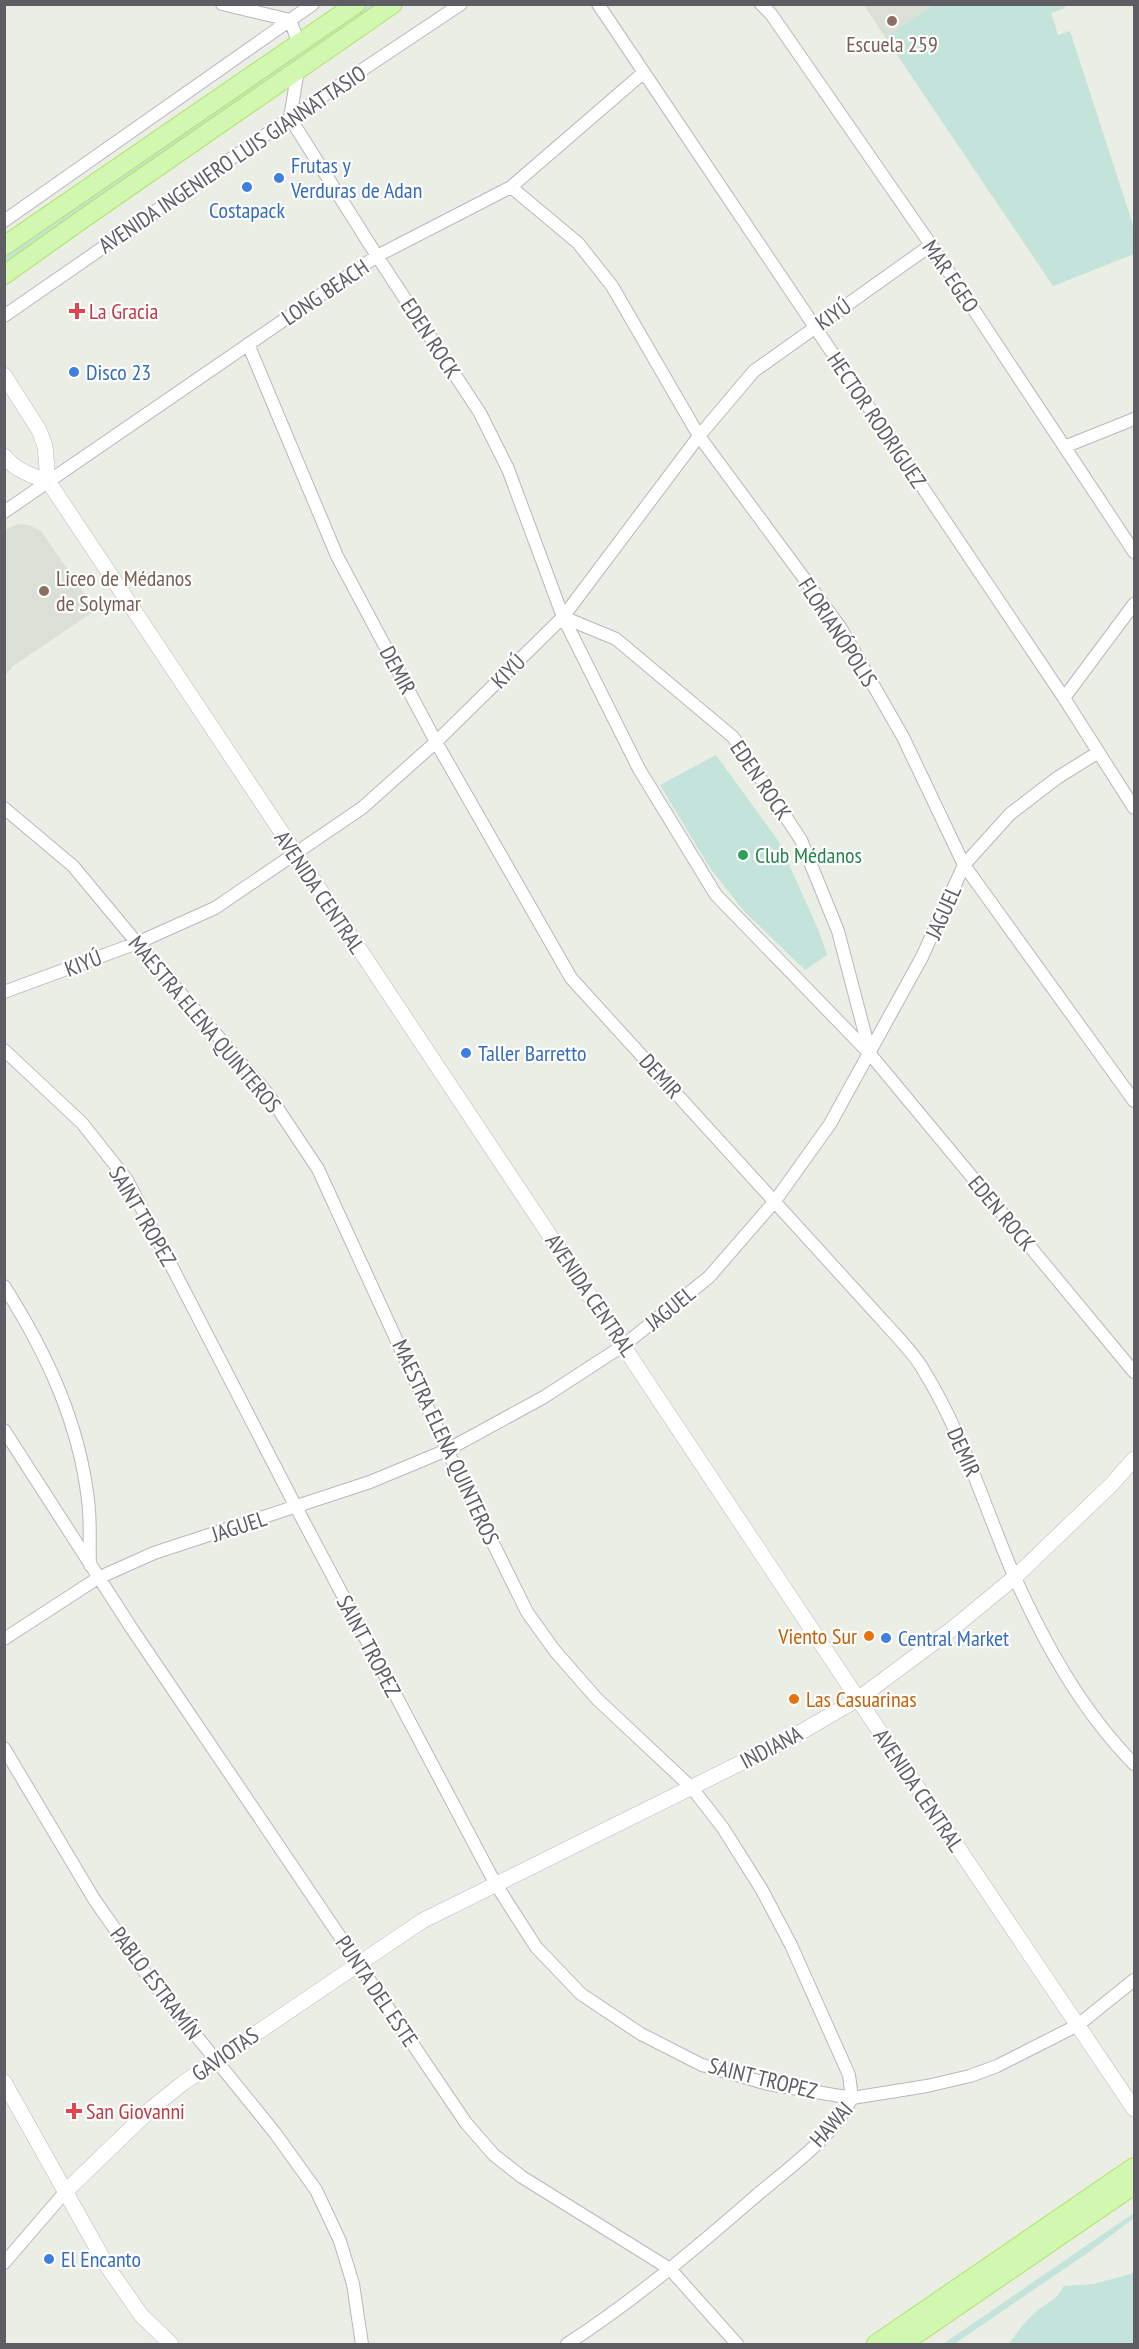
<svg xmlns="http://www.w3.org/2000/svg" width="1139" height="2349" viewBox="0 0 1139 2349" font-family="'PT Sans Narrow',sans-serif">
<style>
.education{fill:#dbe0d6}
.green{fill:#c4e3da}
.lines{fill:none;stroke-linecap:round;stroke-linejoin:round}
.minor-casing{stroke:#b9b7be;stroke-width:14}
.tertiary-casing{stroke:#b9b7be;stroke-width:16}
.primary-casing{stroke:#b0e468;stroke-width:20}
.minor{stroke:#fff;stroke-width:12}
.tertiary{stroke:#fff;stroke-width:15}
.primary{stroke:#d1f7b0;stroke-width:18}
.education-dot{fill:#8d6e63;stroke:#fff;stroke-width:2}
.shop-dot{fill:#3f7fe0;stroke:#fff;stroke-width:2}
.health-dot{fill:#e0444e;stroke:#fff;stroke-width:2}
.leisure-dot{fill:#2e9e5b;stroke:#fff;stroke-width:2}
.food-dot{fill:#e8710a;stroke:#fff;stroke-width:2}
.labels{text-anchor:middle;stroke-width:4.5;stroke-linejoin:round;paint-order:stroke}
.education-label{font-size:22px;fill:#785e54;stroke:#fff}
.street-label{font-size:22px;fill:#5f5d64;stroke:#fff}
.shop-label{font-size:22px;fill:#366cbe;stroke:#fff;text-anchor:start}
.health-label{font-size:22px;fill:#be3a42;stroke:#fff;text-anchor:start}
.leisure-label{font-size:22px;fill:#27864d;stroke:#fff;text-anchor:start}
.food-label{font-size:22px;fill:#c56008;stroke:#fff;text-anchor:end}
</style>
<rect width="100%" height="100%" fill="#eaeee5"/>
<path class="education" d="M864,5H933L885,37Z
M18,524L29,525L41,531L96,610L13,666L5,676V530Z"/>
<path class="green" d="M366,5H383L5,266V254Z
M933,5H1064L1065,8L1051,13L1058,35L1070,31L1134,228V254L1053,286L885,37Z
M716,755L779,842L818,929L827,955L805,970L744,911L710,868L660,785Z
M1134,2213V2218L1089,2252L954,2344H943Z
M1134,2273V2344H1009C1017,2332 1025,2321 1037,2311C1050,2300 1053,2304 1064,2286L1094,2284Z"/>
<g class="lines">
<g class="minor-casing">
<path id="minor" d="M222,4L290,20
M598,4L1064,698L1134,808
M761,4L771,14L931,245L1134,552
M290,20L299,44
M298,70L290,118L377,256L480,413L508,469L563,617L639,769L716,895L870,1054L1134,1372
M511,187L578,243L612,286L699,436L840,627L903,737L964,865L1134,1101
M4,221L313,4
M4,316L290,118L461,4
M248,344L337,556L436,742L571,978L884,1322C897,1337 914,1353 924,1371C964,1436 985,1509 1015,1578C1046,1646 1082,1711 1134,1764
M1064,447L1134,419
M4,512L377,256L511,187L643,73
M563,617L616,639L733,737L801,840L838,931L870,1053
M1064,698L1134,604
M4,808L73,866L137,943L268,1094L318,1169L447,1450L527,1612L555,1651L597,1699L692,1788L723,1828L762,1890L791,1945L849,2075L852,2098
M4,992L137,943L215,908L362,808L436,742L563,617L699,436L754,371L931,245
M4,1050L82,1123L127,1180L296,1507L495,1883L536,1947L581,1994L641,2034L702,2065L768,2084L852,2098L927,2086L970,2076L997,2066L1078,2025L1134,1980
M4,1286C46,1352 79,1422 88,1500C91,1521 89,1544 90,1565
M4,1430L132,1629L466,2123L494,2155L522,2177L670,2269L737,2344
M4,1639L98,1578L154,1553L370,1482L447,1450L544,1397L624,1345L709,1277L775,1201L830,1124L922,957L964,865L1010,814L1057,778L1097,753
M4,1748L94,1899L147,1975L275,2133L316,2190L340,2241L353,2284L362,2344
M4,2263L66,2191
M567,2344C635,2300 696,2248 757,2195C791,2166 832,2138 852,2098"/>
</g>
<g class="tertiary-casing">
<path id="tertiary" d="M4,375L39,430L45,446L48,481L858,1699L1134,2109
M4,456C15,470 32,476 48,481
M4,2082L107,2266L141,2315L171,2344
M66,2191L152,2108L183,2083L422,1921L789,1739L858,1699L952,1629L1015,1577L1111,1485L1134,1459"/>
</g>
<g class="primary-casing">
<path id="primary" d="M4,246L356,4
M4,275L87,216L393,4
M876,2344L1134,2167
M902,2344L1134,2185"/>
</g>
<use href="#minor" class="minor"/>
<use href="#tertiary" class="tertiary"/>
<use href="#primary" class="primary"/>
</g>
<g class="education-dot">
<circle cx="892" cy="21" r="6"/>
<circle cx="44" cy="591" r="6"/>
</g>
<g class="shop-dot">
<circle cx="279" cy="178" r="6"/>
<circle cx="247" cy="187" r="6"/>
<circle cx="74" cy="372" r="6"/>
<circle cx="466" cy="1053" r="6"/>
<circle cx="886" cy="1638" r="6"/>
<circle cx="49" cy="2259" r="6"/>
</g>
<g class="health-dot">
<path d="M74 302h6v6h6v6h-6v6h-6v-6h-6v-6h6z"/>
<path d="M71 2102h6v6h6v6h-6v6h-6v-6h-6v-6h6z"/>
</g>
<circle class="leisure-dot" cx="743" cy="855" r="6"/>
<g class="food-dot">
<circle cx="869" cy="1636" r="6"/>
<circle cx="794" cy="1699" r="6"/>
</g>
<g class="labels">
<g class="education-label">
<text x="892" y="52">Escuela 259</text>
<text x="56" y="586" text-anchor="start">Liceo de Médanos<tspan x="56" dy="25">de Solymar</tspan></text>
</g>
<g class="street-label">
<text transform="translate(232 159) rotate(-34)" y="8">AVENIDA INGENIERO LUIS GIANNATTASIO</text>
<text transform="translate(951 276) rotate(56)" y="8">MAR EGEO</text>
<text transform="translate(325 292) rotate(-34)" y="8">LONG BEACH</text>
<text transform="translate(833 314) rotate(-35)" y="8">KIYÚ</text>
<text transform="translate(431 338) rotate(57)" y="8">EDEN ROCK</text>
<text transform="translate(877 420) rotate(56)" y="8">HECTOR RODRIGUEZ</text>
<text transform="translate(838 632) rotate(57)" y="8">FLORIANÓPOLIS</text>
<text transform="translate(398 670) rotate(62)" y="8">DEMIR</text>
<text transform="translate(508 671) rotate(-45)" y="8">KIYÚ</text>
<text transform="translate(761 780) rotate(56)" y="8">EDEN ROCK</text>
<text transform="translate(320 892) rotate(56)" y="8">AVENIDA CENTRAL</text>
<text transform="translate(943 912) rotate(-66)" y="8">JAGUEL</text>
<text transform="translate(83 963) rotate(-21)" y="8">KIYÚ</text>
<text transform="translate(205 1024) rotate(50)" y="8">MAESTRA ELENA QUINTEROS</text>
<text transform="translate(661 1076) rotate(48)" y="8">DEMIR</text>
<text transform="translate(1002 1213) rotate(50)" y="8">EDEN ROCK</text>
<text transform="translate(143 1216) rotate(60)" y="8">SAINT TROPEZ</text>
<text transform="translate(591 1295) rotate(56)" y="8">AVENIDA CENTRAL</text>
<text transform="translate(670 1308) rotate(-39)" y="8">JAGUEL</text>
<text transform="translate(446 1442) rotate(65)" y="8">MAESTRA ELENA QUINTEROS</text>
<text transform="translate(964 1452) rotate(66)" y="8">DEMIR</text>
<text transform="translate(239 1526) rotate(-18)" y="8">JAGUEL</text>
<text transform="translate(369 1646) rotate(62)" y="8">SAINT TROPEZ</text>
<text transform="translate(771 1747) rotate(-28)" y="8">INDIANA</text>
<text transform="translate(919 1790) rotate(56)" y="8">AVENIDA CENTRAL</text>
<text transform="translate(156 1983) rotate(53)" y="8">PABLO ESTRAMÍN</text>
<text transform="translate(377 1991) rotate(56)" y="8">PUNTA DEL ESTE</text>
<text transform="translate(225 2054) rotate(-35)" y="8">GAVIOTAS</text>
<text transform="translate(763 2078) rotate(14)" y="8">SAINT TROPEZ</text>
<text transform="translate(831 2124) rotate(-48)" y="8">HAWAI</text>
</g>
<g class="shop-label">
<text x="291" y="173">Frutas y<tspan x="291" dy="25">Verduras de Adan</tspan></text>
<text x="247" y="218" text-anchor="middle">Costapack</text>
<text x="86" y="380">Disco 23</text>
<text x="478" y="1061">Taller Barretto</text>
<text x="898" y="1646">Central Market</text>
<text x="61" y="2267">El Encanto</text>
</g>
<g class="health-label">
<text x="89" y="319">La Gracia</text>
<text x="86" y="2119">San Giovanni</text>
</g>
<g class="leisure-label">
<text x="755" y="863">Club Médanos</text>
</g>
<g class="food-label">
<text x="857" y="1644">Viento Sur</text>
<text x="806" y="1707" text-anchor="start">Las Casuarinas</text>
</g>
</g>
<rect width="1139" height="2349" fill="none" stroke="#5f5d64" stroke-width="12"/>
</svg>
